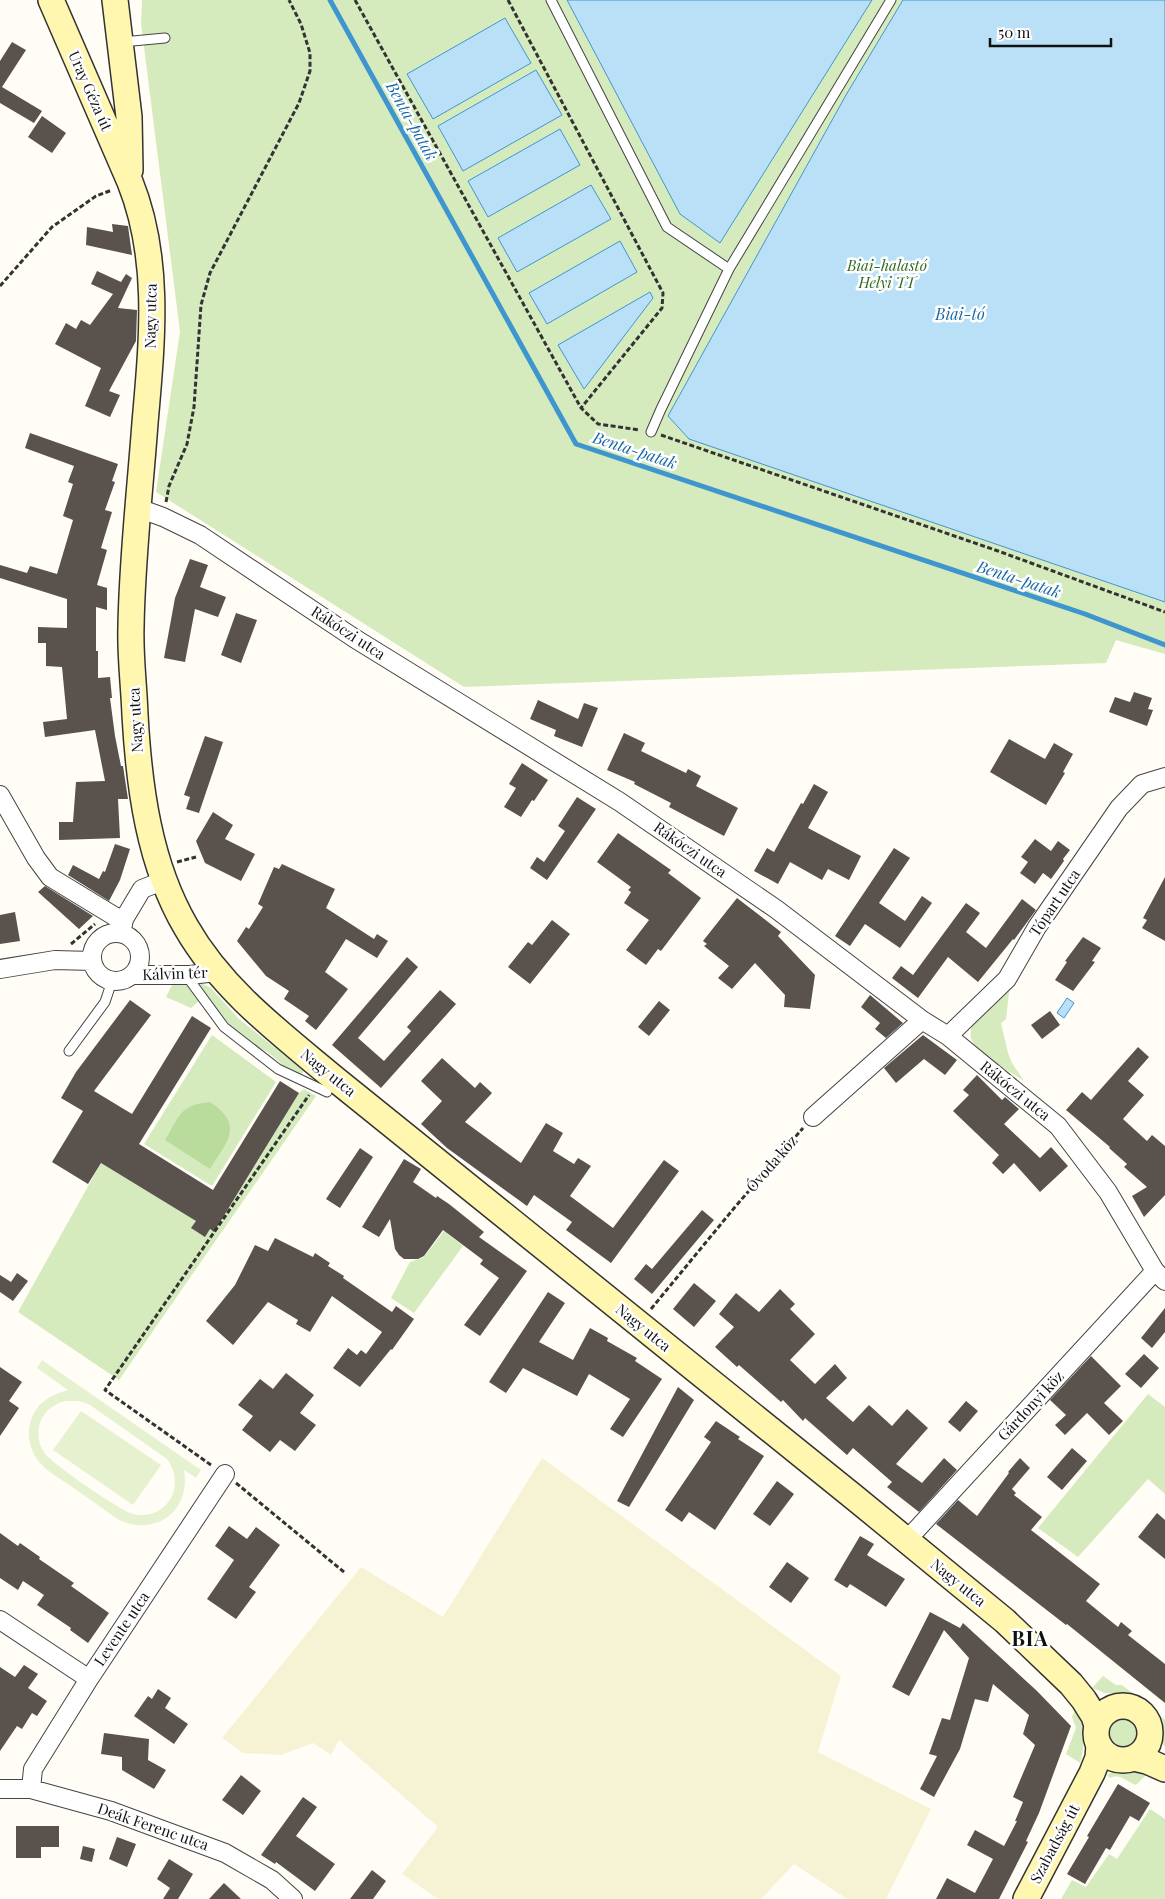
<svg xmlns="http://www.w3.org/2000/svg" width="1165" height="1899" viewBox="0 0 1165 1899" font-family="'Playfair Display',serif">
<style>
.farmland{fill:#f6f3d4}
.green{fill:#d5ebbd}
.forest{fill:#b9dc9c}
.pitch{fill:#e6f2cf;fill-rule:evenodd}
.water{fill:#b9e0f7;stroke:#3f96cf}
.lines{fill:none;stroke-linecap:round;stroke-linejoin:round}
.stream{stroke:#3f96cf;stroke-width:5}
.building{fill:#5a524d}
.service-casing{stroke:#444;stroke-width:11}
.minor-casing{stroke:#444;stroke-width:20}
.secondary-casing{stroke:#333;stroke-width:28}
.path{stroke:#333;stroke-width:3;stroke-dasharray:5 2.5;stroke-linecap:butt}
.service{stroke:#fff;stroke-width:9}
.minor{stroke:#fff;stroke-width:18}
.secondary{stroke:#fff6b0;stroke-width:25}
.labels{text-anchor:middle;stroke-width:5;stroke-linejoin:round;paint-order:stroke}
.street-label{font-size:15px;fill:#111;stroke:#fff}
.park-label{font-size:15px;font-style:italic;fill:#2f6b1f;stroke:#fff}
.water-label{font-size:16px;font-style:italic;fill:#1768a6;stroke:#fff}
.district-label{font-size:20px;font-weight:bold;letter-spacing:1px;fill:#111;stroke:#fff}
</style>
<rect width="100%" height="100%" fill="#fffdf5"/>
<path class="farmland" d="M542,1458L841,1676L818,1752L931,1809L886,1899H847L794,1864L761,1899H438L402,1874L438,1827L339,1740L331,1755L313,1743L281,1755L243,1753L222,1738L361,1567L443,1617Z"/>
<path class="green" d="M142,0H1165V654L1116,640L1106,663L464,687L156,492L180,332L141,23Z
M175,979H193L211,988L239,1019L304,1071L300,1075L288,1073C284,1068 280,1062 275,1058C263,1047 245,1042 233,1030C223,1019 216,1000 200,1000L191,1008L166,997Z
M1010,983L1006,1019L1001,1023L1008,1053L1012,1063L1024,1081C1011,1072 975,1053 971,1038C970,1033 971,1027 973,1022Z
M212,1035L276,1082L212,1186L144,1144Z
M304,1089L316,1096L119,1380L18,1312L101,1163L214,1232L299,1093Z
M444,1231L463,1246L414,1313L391,1298L410,1262L424,1257Z
M1148,1394L1165,1407V1494L1148,1479L1078,1557L1038,1528Z
M1103,1676L1116,1685H1122L1140,1699L1139,1702L1127,1695L1105,1693L1092,1688Z
M1149,1707L1165,1720V1747C1155,1737 1156,1721 1148,1709Z
M1075,1710C1086,1724 1085,1747 1080,1763L1066,1754L1076,1728L1072,1717Z
M1110 1733a13 13 0 1 1 26 0a13 13 0 1 1-26 0Z
M1128,1768L1147,1774L1136,1785C1126,1782 1121,1773 1110,1778L1107,1775L1116,1770Z
M1150,1809L1165,1819V1899H1061L1072,1880L1086,1887L1109,1854L1117,1859Z"/>
<path class="forest" d="M210,1102C245,1125 227,1142 210,1169L165,1140C180,1116 179,1105 210,1102Z"/>
<path class="pitch" d="M42,1360L201,1470L196,1478L184,1470C191,1511 156,1537 119,1520C102,1508 85,1496 68,1484C59,1478 48,1472 40,1463C30,1452 26,1434 31,1420C37,1402 51,1395 68,1390L37,1368ZM66,1401H79L90,1405L167,1459C188,1488 164,1524 130,1513C116,1507 50,1463 44,1452C37,1442 37,1429 42,1418C47,1409 56,1403 66,1401Z
M81,1411L161,1465L133,1505L53,1450Z"/>
<path class="water" d="M567,0H872L720,243L680,214Z
M903,0H1165V602L689,439L668,416L846,95Z
M505,18L531,63L433,119L407,74Z
M536,70L562,115L463,171L438,126Z
M560,129L580,165L488,217L468,181Z
M591,185L611,219L517,272L498,238Z
M620,241L637,272L547,324L529,293Z
M650,292L653,298L584,389L558,345Z
M1067,998L1074,1003L1064,1018L1057,1013Z"/>
<g class="lines">
<path class="stream" d="M330,0L576,444L1085,614L1165,645"/>
</g>
<path class="building" d="M12,42L26,50L2,87L42,111L34,123L0,103V61Z
M42,116L66,133L52,153L28,137Z
M112,224L128,226L132,255L86,245L87,227L113,232Z
M97,271L121,282L126,274L132,278L118,308L137,310L136,341L109,391L120,395L110,417L85,406L101,368L55,344L66,323L76,329L81,320L90,325L113,294L91,284Z
M30,433L118,464L112,481L115,482L105,510L112,512L101,548L107,550L97,585L107,588V610L96,607V651H98V678L110,677L112,698H110L115,736L121,766H123L128,799H118L120,838L59,840V822H73L76,782L105,781L95,730L45,737L43,722L67,719L62,667L46,666V643H38V627L67,628V599L0,578V565L27,573L30,566L57,574L73,520L63,516L73,484L68,482L74,466L25,448Z
M190,559L208,565L200,587L226,597L218,617L195,609L185,662L164,658L175,598Z
M236,613L257,620L241,663L221,655Z
M1134,692L1152,698L1148,709L1153,710L1147,726L1109,712L1115,697L1130,702Z
M538,700L578,719L584,703L598,708L582,747L554,736L556,730L530,719Z
M624,733L645,743L641,751L686,773L688,769L701,776L696,786L738,808L724,836L669,807L671,803L634,784L635,782L607,770Z
M205,736L223,742L199,813L186,809L190,797L184,795Z
M1009,739L1045,759L1054,743L1073,754L1063,772L1065,773L1046,805L990,772Z
M522,763L548,780L534,801L532,800L521,817L504,807L516,788L509,784Z
M814,784L828,792L808,828L861,856L849,880L828,869L822,880L790,862L778,884L754,871L767,848L774,852L801,803L803,804Z
M577,797L596,809L547,880L530,868L537,857L544,862L565,831L558,826Z
M213,812L233,825L225,839L255,854L241,881L205,863L196,841Z
M618,833L671,870L668,873L701,898L661,951L658,949L646,965L626,950L649,920L624,903L631,892L628,890L631,887L597,862Z
M1035,839L1051,851L1058,841L1070,850L1063,859L1064,861L1051,879L1043,873L1035,884L1020,873L1028,862L1021,857Z
M115,844L130,849L120,880L109,901L68,875L73,865L99,879L103,871L105,872Z
M894,848L910,858L879,903L905,921L922,896L932,903L900,948L865,924L850,946L835,936Z
M282,864L335,889L326,908L374,939L377,934L388,941L377,958L346,939L325,972L348,989L316,1030L305,1021L309,1016L284,999L289,991L266,976L237,941L246,927L249,929L263,907L258,904L274,867L279,869Z
M1165,877V941L1142,928L1147,920L1143,918Z
M45,886L93,916L79,929L38,892Z
M737,898L781,932L778,936L815,975L810,1009L784,1007L785,995L755,963L732,989L718,978L729,966L704,946L707,944L703,941Z
M1022,899L1036,910L1014,940L1013,939L978,982L948,957L918,998L892,978L901,966L913,975L966,903L980,913L966,932L986,948Z
M15,912L20,941L0,944V915Z
M552,920L570,934L530,984L508,967L528,942L532,945Z
M1083,937L1101,948L1092,961L1095,962L1073,991L1055,980L1067,962L1065,961Z
M407,957L418,967L358,1038L384,1061L411,1031L407,1027L440,990L456,1004L381,1088L332,1045Z
M870,995L903,1023L886,1038L875,1029L880,1023L861,1007Z
M130,1000L151,1015L94,1091L132,1114L192,1016L211,1028L139,1144L213,1190L280,1081L299,1093L214,1232L210,1229L205,1237L191,1228L196,1221L101,1163L88,1184L52,1162L83,1111L61,1098L76,1072Z
M659,1001L670,1010L649,1036L638,1027Z
M1050,1011L1060,1025L1042,1039L1031,1025Z
M923,1035L957,1060L945,1075L924,1059L896,1083L884,1068Z
M1138,1047L1149,1057L1128,1081L1144,1095L1123,1119L1147,1141L1152,1135L1165,1146V1195L1144,1217L1132,1196L1147,1187L1124,1167L1127,1164L1109,1148L1110,1147L1066,1110L1082,1092L1091,1100Z
M442,1058L475,1088L480,1082L492,1093L465,1122L521,1163L546,1123L563,1133L553,1151L574,1164L578,1158L591,1166L570,1196L613,1228L664,1160L679,1171L611,1263L566,1230L572,1222L534,1195L527,1206L447,1148L421,1124L442,1101L421,1081Z
M977,1075L1002,1100L1005,1097L1019,1109L1004,1124L1040,1158L1051,1147L1068,1166L1040,1192L1014,1163L1003,1174L992,1163L999,1155L953,1111L969,1095L963,1090Z
M360,1148L373,1157L340,1208L326,1199Z
M404,1159L421,1169L413,1182L436,1198L437,1196L449,1204L484,1232L479,1237L527,1271L480,1336L464,1325L499,1278L480,1264L483,1260L443,1230L424,1256L418,1259H404L399,1255L395,1249L390,1219L379,1237L362,1227Z
M702,1210L714,1220L652,1294L634,1279L646,1264L652,1269Z
M275,1238L313,1257L315,1253L330,1263L328,1266L344,1276L343,1278L392,1312L396,1306L414,1319L392,1350L391,1349L360,1387L333,1368L348,1348L357,1355L361,1350L366,1354L382,1332L332,1296L310,1332L296,1324L298,1320L268,1302L233,1345L206,1321L235,1285L255,1245L268,1251Z
M17,1273L28,1281L13,1301L0,1292V1275L11,1282Z
M694,1283L716,1301L694,1327L673,1309Z
M780,1289L795,1304L790,1309L815,1334L790,1360L815,1384L835,1364L847,1378L826,1398L853,1422L869,1405L892,1426L907,1409L928,1428L896,1464L922,1483L944,1458L957,1470L919,1512L887,1487L892,1482L853,1448L847,1455L805,1418L803,1421L783,1400L781,1402L739,1365L737,1367L715,1347L734,1327L719,1314L736,1293L759,1312Z
M548,1292L565,1303L539,1342L573,1360L590,1328L608,1338L607,1341L637,1358L635,1361L662,1379L623,1437L610,1429L630,1399L589,1374L577,1396L523,1368L506,1393L489,1382Z
M1165,1308V1332L1152,1348L1141,1338Z
M1144,1354L1159,1368L1141,1388L1125,1374Z
M1091,1356L1121,1386L1104,1403L1123,1421L1109,1435L1087,1413L1065,1435L1055,1425L1066,1415L1050,1400Z
M0,1367L22,1382L9,1401L19,1408L0,1436Z
M286,1373L314,1395L300,1413L316,1425L295,1451L280,1440L270,1452L242,1430L253,1416L238,1405L260,1379L273,1389Z
M678,1387L694,1400L629,1507L617,1501Z
M966,1401L978,1411L960,1432L948,1422Z
M716,1421L740,1437L738,1439L764,1456L715,1530L689,1512L682,1522L665,1510L711,1442L704,1437Z
M1072,1448L1087,1461L1062,1490L1047,1477Z
M1020,1458L1030,1468L1012,1489L1016,1493L1014,1495L1042,1517L1031,1530L1100,1584L1086,1601L1118,1627L1121,1622L1132,1631L1128,1635L1165,1664V1703L1067,1624L1066,1625L936,1524L958,1500L977,1516L1009,1473L1008,1472Z
M777,1481L794,1494L770,1526L753,1514Z
M1157,1513L1165,1520V1559L1138,1537Z
M229,1526L247,1539L256,1527L280,1545L249,1587L256,1592L236,1619L207,1599L234,1560L215,1546Z
M0,1533L18,1546L20,1543L40,1557L39,1559L74,1583L71,1586L109,1613L88,1643L70,1630L71,1628L37,1605L44,1595L23,1581L18,1590L0,1578Z
M860,1536L874,1544L867,1555L905,1579L886,1607L850,1584L847,1588L834,1580Z
M787,1562L809,1578L791,1603L769,1587Z
M930,1612L960,1628L963,1623L1037,1691L1071,1726L1039,1813L1026,1841L1028,1842L999,1899H936L947,1878L975,1893L993,1859L967,1845L975,1830L1004,1846L1017,1821H1015L1023,1802L1013,1797L1035,1745L1023,1734L1029,1715L993,1684L988,1702L975,1699L960,1749L934,1797L920,1789L937,1756L929,1754L942,1718L950,1720L969,1658L944,1630L909,1696L892,1687Z
M24,1665L38,1674L28,1688L47,1701L37,1716L32,1713L22,1729L17,1726L0,1751V1667L15,1677Z
M158,1689L171,1698L165,1708L188,1724L174,1744L134,1716L148,1696L152,1699Z
M104,1733L149,1739L148,1760L166,1770L154,1789L122,1770V1757L101,1754Z
M241,1775L261,1791L243,1815L222,1800Z
M1118,1784L1150,1803L1139,1821L1130,1816L1110,1850L1106,1848L1085,1884L1067,1874L1089,1837L1087,1836Z
M303,1797L317,1807L296,1836L335,1864L315,1891L276,1862L275,1864L261,1855Z
M16,1826H59V1847H41V1858H16Z
M117,1837L136,1844L127,1867L109,1859Z
M83,1846L95,1849L92,1862L80,1859Z
M169,1859L193,1874L178,1899H163L170,1888L157,1879Z
M372,1870L386,1881L373,1899H350Z
M224,1883L241,1899H209Z"/>
<g class="lines">
<g class="service-casing">
<path id="service" d="M551,0L667,227L729,269
M122,42L165,38
M651,432L661,409L729,269L891,0
M190,975L191,982L224,1027L278,1069L327,1092
M69,1051L105,1002L112,981"/>
</g>
<g class="minor-casing">
<path id="minor" d="M138,508L163,517L200,535L354,638L620,802L776,909L922,1020L948,1036L1058,1126L1108,1192L1155,1271L1165,1281
M0,795L36,858L50,877L114,916L124,919
M122,930L124,919L142,889L165,880
M92 957a24 24 0 1 1 48 0a24 24 0 1 1-48 0Z
M0,969L55,960L92,961
M133,975H190L217,972
M948,1036L1007,979L1037,927L1119,808L1142,784L1165,777
M813,1117L922,1020
M906,1541L1155,1271
M0,1620L89,1679
M0,1789H31L111,1811L225,1853L272,1880L293,1899
M31,1789L33,1769L89,1679L225,1474"/>
</g>
<g class="secondary-casing">
<path id="secondary" d="M51,0L130,182C161,259 152,342 145,423C140,491 132,559 131,627C130,656 134,686 135,715C139,787 149,864 186,927C222,990 280,1033 335,1079L855,1498L1005,1621L1071,1684L1084,1700L1094,1716L1097,1726
M115,0L129,117L130,170
M1096 1733a27 27 0 1 1 54 0a27 27 0 1 1-54 0Z
M1134,1758L1147,1761L1165,1769
M1026,1899L1092,1773L1098,1758L1099,1745"/>
</g>
<path class="path" d="M355,0L581,408L598,424L640,430
M508,0L663,293L662,308L581,408
M0,286L52,227L96,196L112,190
M661,435L998,551L1165,612
M166,502L169,486L187,444L194,407L201,305L210,273L299,103L310,71V53L301,24L289,0
M177,862L196,857
M71,944L95,924
M651,1309L735,1207L803,1128
M211,1465L105,1390L309,1095
M236,1483L344,1572"/>
<use href="#service" class="service"/>
<use href="#minor" class="minor"/>
<use href="#secondary" class="secondary"/>
</g>
<g class="labels">
<g class="street-label">
<text transform="translate(90 91) rotate(66)" y="5">Uray Géza út</text>
<text transform="translate(151 316) rotate(-89)" y="5">Nagy utca</text>
<text transform="translate(348 633) rotate(33)" y="5">Rákóczi utca</text>
<text transform="translate(136 720) rotate(-93)" y="5">Nagy utca</text>
<text transform="translate(690 850) rotate(35)" y="5">Rákóczi utca</text>
<text transform="translate(1055 903) rotate(-56)" y="5">Tópart utca</text>
<text transform="translate(175 974) rotate(-2)" y="5">Kálvin tér</text>
<text transform="translate(328 1073) rotate(39)" y="5">Nagy utca</text>
<text transform="translate(1015 1091) rotate(39)" y="5">Rákóczi utca</text>
<text transform="translate(772 1164) rotate(-49)" y="5">Óvoda köz</text>
<text transform="translate(643 1328) rotate(39)" y="5">Nagy utca</text>
<text transform="translate(1031 1406) rotate(-47)" y="5">Gárdonyi köz</text>
<text transform="translate(958 1583) rotate(39)" y="5">Nagy utca</text>
<text transform="translate(122 1629) rotate(-56)" y="5">Levente utca</text>
<text transform="translate(153 1827) rotate(19)" y="5">Deák Ferenc utca</text>
<text transform="translate(1055 1844) rotate(-62)" y="5">Szabadság út</text>
</g>
<g class="park-label">
<text x="887" y="271">Biai-halastó<tspan x="887" dy="17">Helyi TT</tspan></text>
</g>
<g class="water-label">
<text transform="translate(412 121) rotate(61)" y="6">Benta-patak</text>
<text x="960" y="320">Biai-tó</text>
<text transform="translate(635 450) rotate(18)" y="6">Benta-patak</text>
<text transform="translate(1019 579) rotate(18)" y="6">Benta-patak</text>
</g>
<g class="district-label">
<text x="1030" y="1646">BIA</text>
</g>
</g>
<path d="M990 38v8h121v-8" fill="none" stroke="#111111" stroke-width="2.5"/>
<text x="998" y="38" font-size="15" fill="#111111" stroke="#ffffff" stroke-width="4" paint-order="stroke">50 m</text>
</svg>
